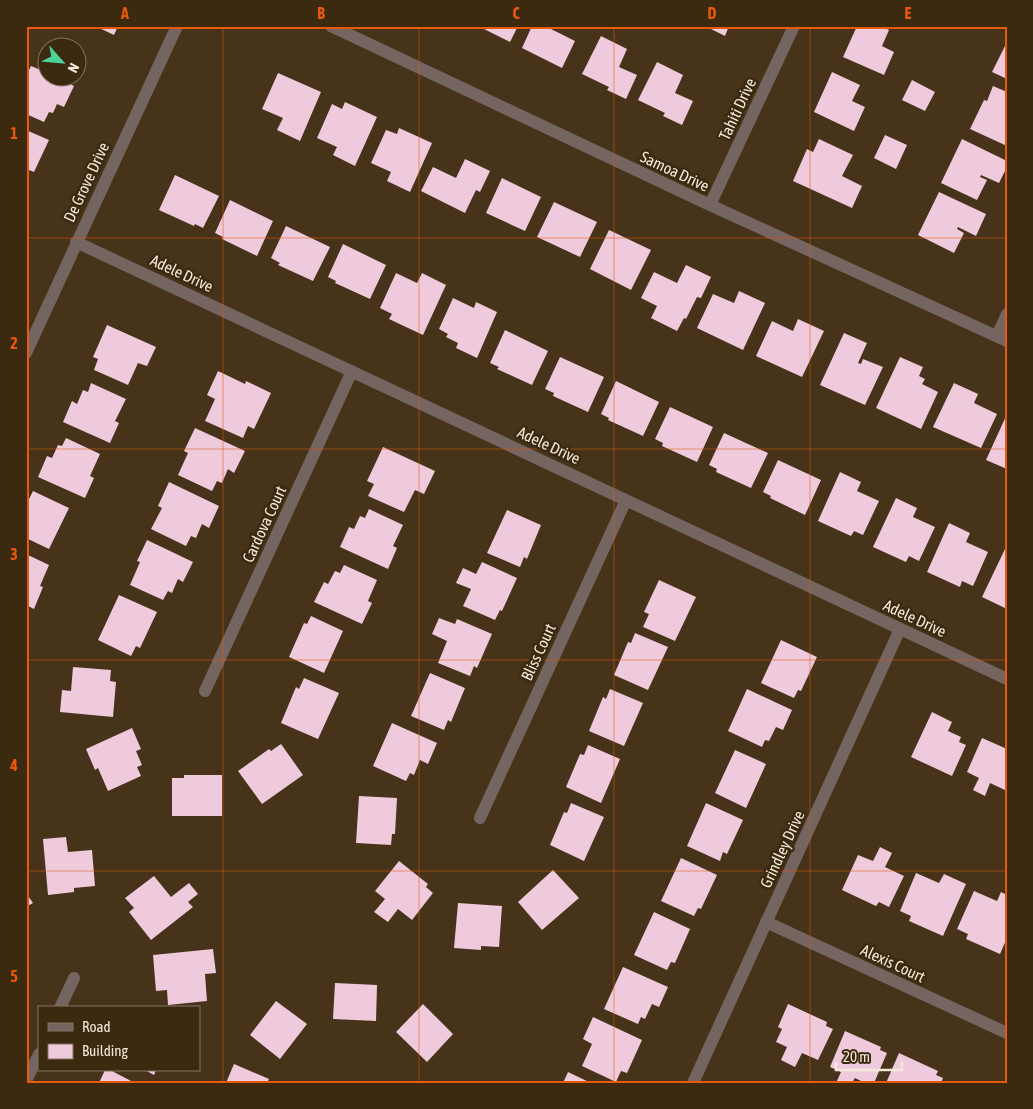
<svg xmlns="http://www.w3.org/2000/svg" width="1033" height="1109" viewBox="0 0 1033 1109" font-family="'Asap Condensed',sans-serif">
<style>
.building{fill:#efcadc}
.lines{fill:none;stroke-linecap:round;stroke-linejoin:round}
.minor{stroke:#746561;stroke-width:12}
.grid{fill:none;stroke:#e8590c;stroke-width:1;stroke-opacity:0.55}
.labels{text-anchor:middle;stroke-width:5;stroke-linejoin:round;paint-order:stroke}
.street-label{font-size:16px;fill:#f3e8d9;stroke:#3b2910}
.neatline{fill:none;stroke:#e8590c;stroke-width:2}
.grid-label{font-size:16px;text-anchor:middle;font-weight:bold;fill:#e8590c}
</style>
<rect width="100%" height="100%" fill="#46331a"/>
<path class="building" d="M95,26H118L114,35Z
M478,26H518L510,42Z
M532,26H545L575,41L562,68L522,48Z
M705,26H729L725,36Z
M857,26H881L889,30L882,46L894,52L884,75L843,57Z
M601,36L627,49L619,67L637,75L626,99L607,90L609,87L582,74Z
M1007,42V79L992,72Z
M657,62L683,75L675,93L693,101L682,125L663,116L665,113L638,100Z
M31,66L48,73V78H57L74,86L64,107L57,104L53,113L49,112L44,122L26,114V76Z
M832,72L860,85L852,101L865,107L854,131L814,112Z
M278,73L321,92L300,141L277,130L283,118L262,109Z
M912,80L935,92L925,111L902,100Z
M993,86L1007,92V146L970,129L984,100L987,101Z
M345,102L377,117L355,166L333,155L337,147L317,138L332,104L342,109Z
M399,128L432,143L410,192L387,181L391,172L371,163L386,130L397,134Z
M26,130L49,140L34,172L29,170L26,176Z
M885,135L907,145L896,169L874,158Z
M819,139L853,155L842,176L862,186L852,208L793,181L807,149L813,152Z
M962,139L1007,161V167L999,183L981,175L980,177L987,180L977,200L941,183Z
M465,159L490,171L480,192L476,190L465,213L421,191L433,167L456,178Z
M175,175L219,196L203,228L195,224L194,226L159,210Z
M502,178L541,197L525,231L486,213Z
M939,192L986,214L976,236L958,227L957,229L964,233L954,253L918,235Z
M230,200L273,221L257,256L222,239L223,237L215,233Z
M554,202L597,222L580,257L537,237Z
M286,226L330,247L313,281L278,265L280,263L271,258Z
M609,230L651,250L631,290L590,269Z
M343,244L386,265L370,299L335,283L336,281L328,277Z
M686,265L711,277L701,298L697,297L686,319L684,318L677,331L651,318L657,306L641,298L654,272L677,283Z
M396,273L417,283L422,273L446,285L423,335L389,319L392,314L380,308Z
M739,291L765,303L743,350L697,328L713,294L734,303Z
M453,298L474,308L476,302L497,312L477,358L456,348L458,343L446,337L448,334L439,329Z
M798,319L824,331L802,377L756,356L772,321L793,331Z
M107,325L156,347L147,366L138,363L128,385L94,370L98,359L93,357Z
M505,330L548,351L532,385L497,369L499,367L490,363Z
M844,333L867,343L858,363L861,364L863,359L883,367L865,405L820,385Z
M560,357L604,377L588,412L553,396L554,393L545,389Z
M900,357L923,367L919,376L925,379L922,384L938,392L921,429L876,408Z
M218,371L245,384L246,381L271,393L254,429L248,426L243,438L205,421L215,399L207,395Z
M616,381L659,402L643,436L608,420L609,418L601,414Z
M91,383L126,399L115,421L119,423L110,443L63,422L72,401L77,404L83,390L88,392Z
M954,383L978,394L974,403L997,414L981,448L933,427Z
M670,407L713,427L697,462L662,446L663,443L655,439Z
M1007,414V469L986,460Z
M195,428L245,451L234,473L228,469L222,483L217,481L212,491L178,475L188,453L184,451Z
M724,433L768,453L751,488L716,472L717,469L709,465Z
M66,438L100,454L90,476L94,478L85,498L38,477L47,456L52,458L58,445L62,446Z
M383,447L435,471L424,494L415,490L404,512L368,496L374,484L367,481Z
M778,460L821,480L805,515L770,498L771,496L763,492Z
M840,472L861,482L857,491L879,501L863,535L854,531L851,536L818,521Z
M169,482L219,506L209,528L202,524L196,538L191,536L186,546L151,529L162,508L158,506Z
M33,491L69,508L49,549L26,538V505Z
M896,498L917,508L913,517L935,527L919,561L909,556L906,562L873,547Z
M369,509L403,525L393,546L397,548L388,569L340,547L349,527L354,529L360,516L365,518Z
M507,510L541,525L527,559L524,557L520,567L487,553Z
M949,523L970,533L966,542L988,552L973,586L962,581L960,587L927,572Z
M147,540L193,562L183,582L178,579L172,593L168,591L163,600L130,585L140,562L137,561Z
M1005,549L1007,550V609L982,597Z
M26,554L49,565L40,586L43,587L34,609L26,605Z
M482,562L517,578L502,611L500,610L495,620L463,606L471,589L456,583L463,568L476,574Z
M344,565L377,580L368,601L372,603L362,624L314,602L324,582L328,584L335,571L340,573Z
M659,580L696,597L675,641L643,627L649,614L644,612Z
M119,595L157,612L140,648L136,646L131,656L98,640Z
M311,616L343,631L324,673L289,657L304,623L307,624Z
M439,618L455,624L457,619L492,634L477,668L474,666L470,676L438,663L447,641L432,634Z
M635,633L668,647L648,690L614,675L628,642L631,643Z
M781,640L817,657L801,691L798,690L794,698L761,683Z
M73,667L111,670L110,681L116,682L113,717L60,712L62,690L71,691Z
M430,673L465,688L451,722L448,720L444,730L411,716Z
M304,678L339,693L318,739L281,723L296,687L299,689Z
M610,689L643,703L624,746L589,731L603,697L606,699Z
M747,689L792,710L783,730L776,727L769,741L765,740L762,747L728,731Z
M932,712L952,722L948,731L961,737L959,742L966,745L952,776L911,757Z
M392,723L437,743L428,764L420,760L414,775L410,773L406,781L373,766Z
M132,728L141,749L136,751L142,765L137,767L141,776L108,791L98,768L95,770L86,749Z
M982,738L1007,749V791L990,783L985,796L973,790L979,778L967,772Z
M281,744L303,775L262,804L238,771L269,749L271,751Z
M588,745L620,759L601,803L566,787L580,754L584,755Z
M735,750L766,764L746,808L715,793Z
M184,775H222V816H172V778H184Z
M359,796L397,798L395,834H392L391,845L356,843Z
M571,803L604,817L584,861L550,845L564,812L567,813Z
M706,803L743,820L727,854L723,852L720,861L687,846Z
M66,837L68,852L92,850L95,886L74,888V892L48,895L43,839Z
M880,847L892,853L885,867L904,876L889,907L879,902L876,906L842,890L858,855L873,861Z
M681,858L717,875L701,909L698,908L694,916L661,901Z
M399,861L428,884L426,887L433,893L412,920L398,909L388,922L374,912L385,899L375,891Z
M553,870L579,898L542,930L518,902Z
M916,873L939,883L944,874L966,884L943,936L909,921L911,916L900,911Z
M154,876L171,897L189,883L198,894L188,902L193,907L151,940L129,912L134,908L125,898Z
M974,891L997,901L1001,892L1007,895V938L1000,954L966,939L968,934L957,929Z
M26,893L33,903L26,907Z
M458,903L502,906L499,947L481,946V950L454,948Z
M654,912L690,929L675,963L671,962L667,970L634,955Z
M213,949L216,973L205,974L207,1001L168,1005L167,990L156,991L153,955Z
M623,967L668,987L659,1007L652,1004L645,1019L641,1017L638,1024L604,1009Z
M335,983L377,985L376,1021L333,1019Z
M276,1001L307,1024L280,1059L250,1035Z
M423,1004L453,1034L427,1062L396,1032Z
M788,1004L827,1022L826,1026L833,1029L818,1060L802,1053L795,1067L781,1060L787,1047L776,1042L782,1029L778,1027Z
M593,1017L642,1040L627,1073L621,1071L616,1082L582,1066L592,1044L583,1039Z
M845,1031L881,1047L880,1050L887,1053L874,1083H865L855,1078L852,1083H836L841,1072L830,1067Z
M899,1053L938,1071L936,1075L943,1078L941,1083H886Z
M234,1064L269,1079L267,1083H226Z
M105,1070H110L135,1083H99Z
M145,1070H156L154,1075Z
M568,1072L591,1083H563Z"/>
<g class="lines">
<path class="minor" d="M331,26L710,205L1007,341
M710,205L794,26
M76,242L1007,679
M997,336L1007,314
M26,353L177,26
M205,691L352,371
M480,818L626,500
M766,922L1007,1033
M60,1008L74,978
M26,1081L39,1054
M693,1083L900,629"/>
</g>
<path class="grid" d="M223,26V1083M419,26V1083M614,26V1083M810,26V1083M26,238H1007M26,449H1007M26,660H1007M26,871H1007"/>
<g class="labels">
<g class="street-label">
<text transform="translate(737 109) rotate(-65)" y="6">Tahiti Drive</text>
<text transform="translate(675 171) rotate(25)" y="6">Samoa Drive</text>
<text transform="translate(86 182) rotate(-65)" y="6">De Grove Drive</text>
<text transform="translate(182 273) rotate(25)" y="6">Adele Drive</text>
<text transform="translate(549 445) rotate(25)" y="6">Adele Drive</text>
<text transform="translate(264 524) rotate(-65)" y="6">Cardova Court</text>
<text transform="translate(915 618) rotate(25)" y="6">Adele Drive</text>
<text transform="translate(538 652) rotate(-65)" y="6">Bliss Court</text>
<text transform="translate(782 849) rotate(-65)" y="6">Grindley Drive</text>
<text transform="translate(893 963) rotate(25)" y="6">Alexis Court</text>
</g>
</g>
<rect width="1033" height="1109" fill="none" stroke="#3b2910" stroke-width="55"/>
<rect x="38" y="1006" width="162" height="65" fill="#3b2910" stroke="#857560"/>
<rect x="48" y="1023" width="25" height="8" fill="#746561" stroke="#857560"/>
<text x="82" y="1032" font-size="15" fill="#f3e8d9">Road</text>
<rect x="48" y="1044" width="25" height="15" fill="#efcadc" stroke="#857560"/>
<text x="82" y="1056" font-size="15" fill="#f3e8d9">Building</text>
<g transform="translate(62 62) rotate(117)"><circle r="24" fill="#3b2910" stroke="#857560"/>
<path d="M0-4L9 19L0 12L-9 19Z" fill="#4dd39a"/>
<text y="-8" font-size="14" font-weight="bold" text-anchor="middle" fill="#f3e8d9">N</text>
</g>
<path d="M836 1062v8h66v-8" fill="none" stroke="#f3e8d9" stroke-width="2.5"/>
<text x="843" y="1062" font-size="15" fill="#f3e8d9" stroke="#3b2910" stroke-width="4" paint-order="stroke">20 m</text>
<rect x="28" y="28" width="978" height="1054" class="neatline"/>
<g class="grid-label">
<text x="125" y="19">A</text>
<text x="321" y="19">B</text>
<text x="516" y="19">C</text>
<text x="712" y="19">D</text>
<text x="908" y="19">E</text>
<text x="14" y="139">1</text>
<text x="14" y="349">2</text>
<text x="14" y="560">3</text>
<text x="14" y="771">4</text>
<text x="14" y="982">5</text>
</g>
</svg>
